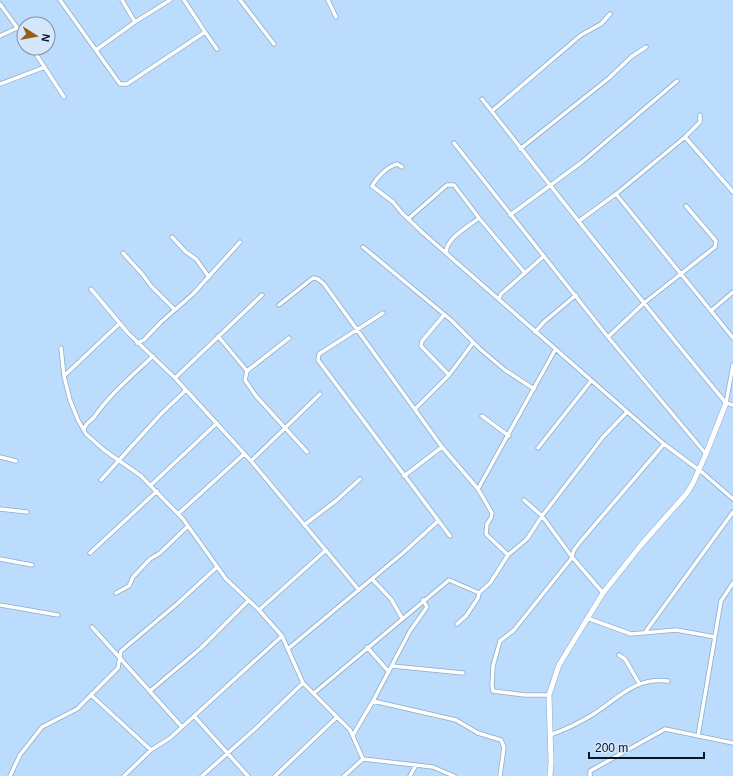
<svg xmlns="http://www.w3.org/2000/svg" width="733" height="776" viewBox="0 0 733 776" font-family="Arial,sans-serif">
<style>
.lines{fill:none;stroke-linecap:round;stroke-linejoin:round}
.street-casing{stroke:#8babca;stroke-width:5}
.secondary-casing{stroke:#8babca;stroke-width:6}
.street{stroke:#fff;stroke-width:3.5}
.secondary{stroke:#fff;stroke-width:5}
</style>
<rect width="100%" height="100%" fill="#bbdcfc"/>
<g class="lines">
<g class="street-casing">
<path id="street" d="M60,0L120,84H127L205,32L184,0
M122,0L135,22
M240,0L274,44
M328,0L336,17
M0,4L24,37
M205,32L217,49
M0,36L17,28
M32,48L64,97
M96,50L135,22L170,0
M0,84L45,67
M482,99C563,201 642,303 726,403L733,405
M492,111L581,35L601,24L610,14
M685,137L733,192
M454,143L608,337L706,454
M520,149L609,78L631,57L646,47
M402,167L397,164C387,167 377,177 372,186L393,202L402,213L423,233L664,444L703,473L733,499
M616,194L733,338
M510,215L582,162L677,81
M408,219L447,185H454L479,218L525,273
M579,221L616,194L685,137L700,122V115
M172,237L186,252L196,259L209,277
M363,247L451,320L480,349L505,370L534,389
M123,253L143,275L151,286L174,309
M446,253C446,238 468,227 479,218
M91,289L128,333L175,378L251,461L359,590
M499,299L501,294L544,256
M279,305L313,278L318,279L324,284L442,447L478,489L492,513L491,518L487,524L486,534L508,555
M712,310L733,292
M383,313L319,354L318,360L450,536
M444,315L422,341L421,346L449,375
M535,332L544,322L576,295
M218,336L247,371L245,380L256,396L307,452
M608,337L644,303L715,247L716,241L686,206
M137,343L144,340L161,322L193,294L240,242
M61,348L64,376L70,400L78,420L86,434L104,450L141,476L183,519L226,579L259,610L282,636L303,683L350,730L363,759
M247,371L289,338
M64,376L120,323
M175,378L262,295
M726,403L733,365
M415,409L449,375L473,343
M482,416L509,436
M84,430C85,422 91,422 95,416C111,393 133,375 153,356
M538,448L591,381
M0,457L16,461
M251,461L320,394
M404,476L442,447
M101,480L161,414L186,390
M151,485L217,423
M478,489L555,350
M524,500L542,516L572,557L603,593
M0,509L27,512
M178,514L244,454
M304,525L337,500L360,479
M90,553L157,491
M0,559L32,565
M372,579L391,599L402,618
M116,593L129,586L133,577L150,559L160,553L188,526
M0,605L58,615
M259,610L326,550
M587,618L631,634L676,630L715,637
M457,624L466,616L478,598L479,593L490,583L508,555L527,539L542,516L603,437L627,412
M92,627L182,727
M646,631L733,512
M367,647L389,672
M289,648L403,553L438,521
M619,655L625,659L639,683
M392,666L463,673
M150,691L201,648L248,601
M314,693L449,580L479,593
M91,695L151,750
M549,695H525L493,691L492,686L493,666L500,641L514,630L571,559L574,550L580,542L664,444
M373,701L456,720L478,733L501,740L504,747L500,776
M194,716L248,776
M353,735L373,701L410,631L427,607L423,600
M550,735C564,730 579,723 592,715C618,699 634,677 668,681
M698,736L721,601L733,583
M10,776L20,755L42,727L77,709L118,668L121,651L178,603L217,567
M124,776L151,750L170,738L282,636
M202,776L256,728L303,683
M275,776L337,717
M344,776L363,759L433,767L454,776
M410,776L416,765
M590,776V771L665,729L733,743"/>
</g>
<g class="secondary-casing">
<path id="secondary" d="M550,776L551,762L549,695L559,665L603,593L641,545L687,493L693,483L706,454L726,403"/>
</g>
<use href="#street" class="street"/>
<use href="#secondary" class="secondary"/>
</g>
<g transform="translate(36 36) rotate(101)"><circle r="19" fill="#d4e7fb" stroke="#8393a4"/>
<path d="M0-3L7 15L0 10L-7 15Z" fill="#955f17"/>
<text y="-6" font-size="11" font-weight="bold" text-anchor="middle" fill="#0a1621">N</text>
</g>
<path d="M589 752v6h115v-6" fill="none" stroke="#0a1621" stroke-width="2"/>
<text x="595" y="752" font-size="12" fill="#0a1621" stroke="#d4e7fb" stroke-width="3" paint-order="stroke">200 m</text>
</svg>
